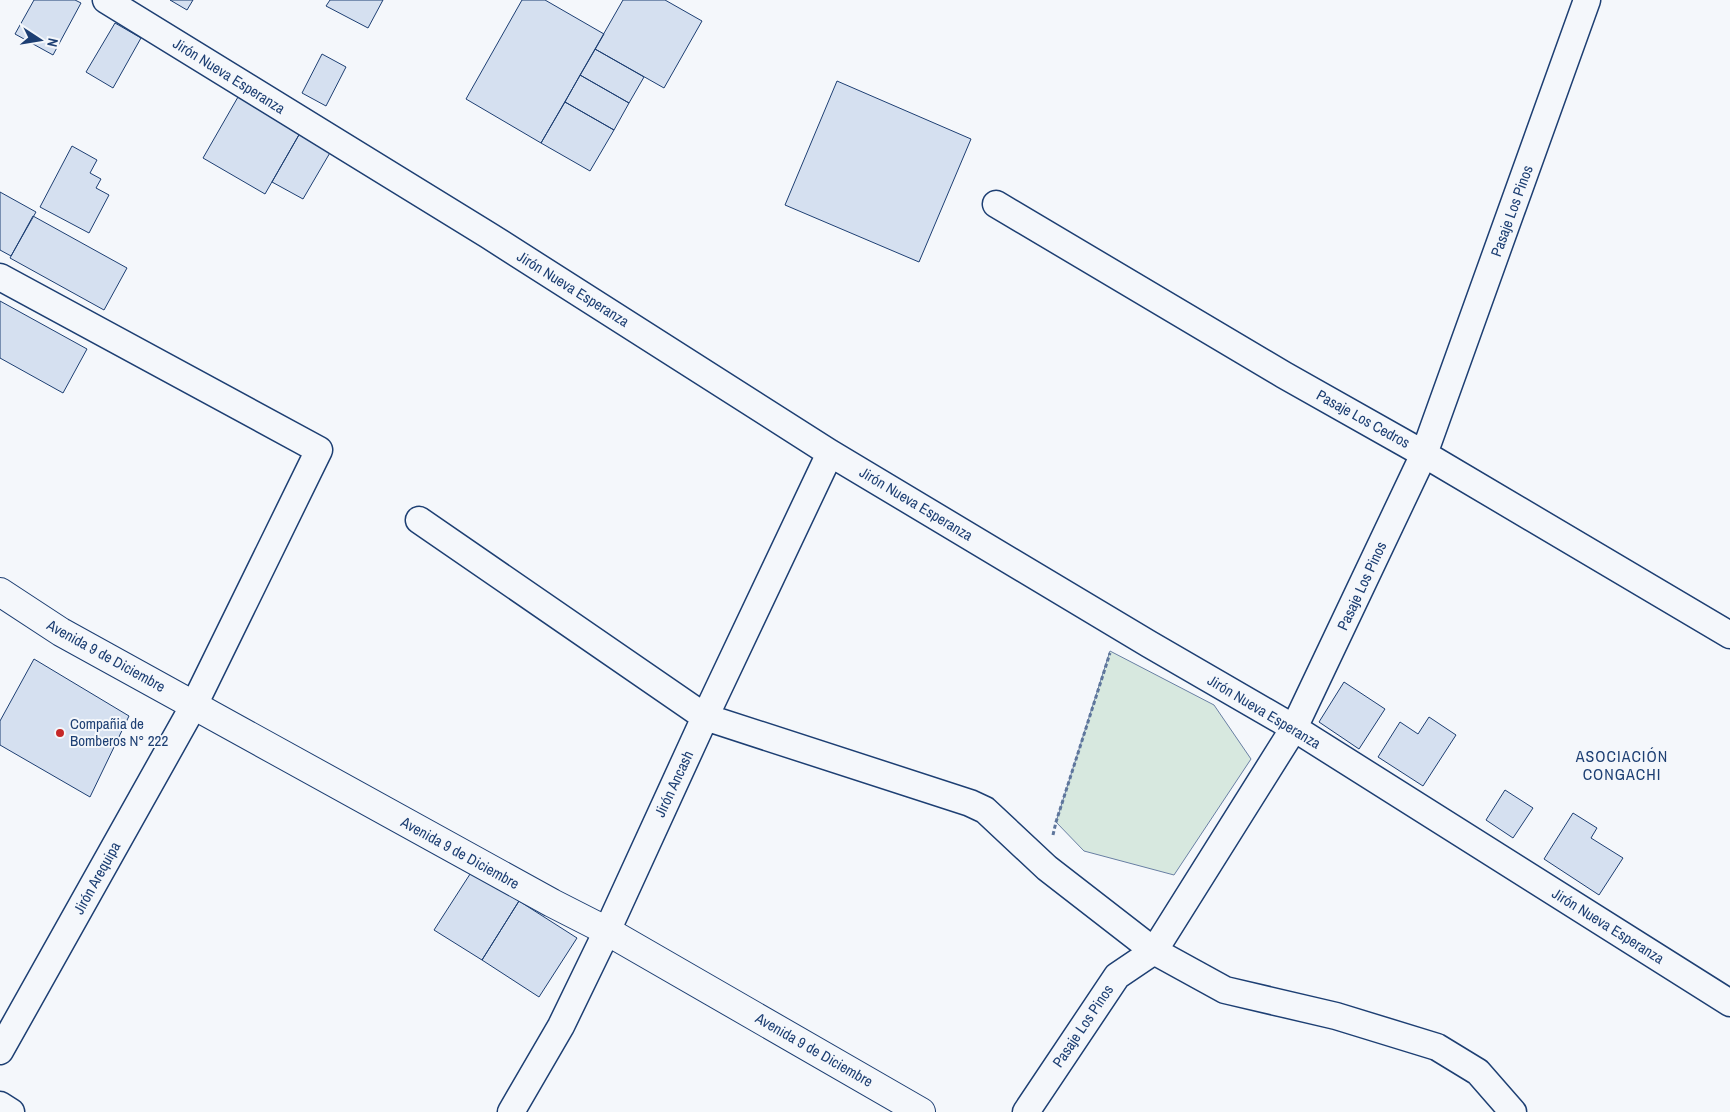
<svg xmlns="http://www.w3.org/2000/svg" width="1730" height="1112" viewBox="0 0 1730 1112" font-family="'Archivo Narrow',sans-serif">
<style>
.green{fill:#d7e8df;stroke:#687fa3}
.building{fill:#d5e0f0;stroke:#1d3f73}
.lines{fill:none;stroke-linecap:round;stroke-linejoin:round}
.street-casing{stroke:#1d3f73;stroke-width:29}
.primary-casing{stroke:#1d3f73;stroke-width:30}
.path{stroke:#5e769c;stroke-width:3;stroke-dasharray:4 2.5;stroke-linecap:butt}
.street{stroke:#f4f7fb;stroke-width:26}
.primary{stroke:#f4f7fb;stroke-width:28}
.poi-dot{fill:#c62828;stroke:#f4f7fb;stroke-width:2}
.labels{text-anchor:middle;stroke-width:4;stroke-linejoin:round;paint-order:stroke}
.street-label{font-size:15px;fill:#1d3f73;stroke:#f4f7fb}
.poi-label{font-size:15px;fill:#1d3f73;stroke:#f4f7fb;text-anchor:start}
.neighbourhood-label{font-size:16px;letter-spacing:1px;fill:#1d3f73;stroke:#f4f7fb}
</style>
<rect width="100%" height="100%" fill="#f4f7fb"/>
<path class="green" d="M1110,651L1214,705L1251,759L1174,875L1084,851L1056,822Z"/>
<path class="building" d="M34,0H75L81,3L53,55L15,34Z
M170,0H193L187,10Z
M330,0H383L368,28L326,6Z
M522,0H545L604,34L541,143L466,99Z
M623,0H665L702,21L664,88L595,49Z
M115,23L141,38L113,88L86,72Z
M595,49L644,77L629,103L580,75Z
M322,54L346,67L326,106L302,93Z
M580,75L629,103L614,130L565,102Z
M837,81L971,139L919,262L785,205Z
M238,97L300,133L265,194L203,158Z
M565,102L614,130L590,171L541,143Z
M300,133L331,151L303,199L272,182Z
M72,146L97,160L90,173L101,179L96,188L109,195L89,233L40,207Z
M0,192L36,212L11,256L0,250Z
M33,216L127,268L104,310L10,258Z
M0,301L87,349L63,393L0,358Z
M34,659L129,716L90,797L0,745V721Z
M1344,682L1385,709L1359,749L1319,722Z
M1429,717L1456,735L1423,786L1378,757L1400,722L1418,734Z
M1505,790L1533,808L1513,838L1486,820Z
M1573,813L1597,828L1591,838L1623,858L1599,895L1544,859Z
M472,871L519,901L482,960L434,930Z
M519,901L577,938L539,997L482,960Z"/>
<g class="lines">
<g class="street-casing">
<path id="street" d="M106,0L488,235L830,453L1149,644L1294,728L1730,1003
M996,204L1284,375L1424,454L1730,635
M0,277L319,450L194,705L0,1051
M419,520L705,717L970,803L985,810L1047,868L1154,951L1225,990L1336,1016L1437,1047L1478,1072L1513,1112
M0,1105L11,1112
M511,1112L561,1026L607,931L705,717L830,453
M1026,1112L1117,976L1154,951L1294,728L1424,454L1587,0"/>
</g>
<g class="primary-casing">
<path id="primary" d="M0,592L61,632L552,903L607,931L921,1112"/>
</g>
<path class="path" d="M1053,835L1056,822L1110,653"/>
<use href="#street" class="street"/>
<use href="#primary" class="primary"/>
</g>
<circle class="poi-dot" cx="60" cy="733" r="5"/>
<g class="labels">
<g class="street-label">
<text transform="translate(229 76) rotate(32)" y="5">Jirón Nueva Esperanza</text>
<text transform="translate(1512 211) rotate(-70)" y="5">Pasaje Los Pinos</text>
<text transform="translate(573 289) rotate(32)" y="5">Jirón Nueva Esperanza</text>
<text transform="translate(1363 419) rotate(29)" y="5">Pasaje Los Cedros</text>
<text transform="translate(916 504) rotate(31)" y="5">Jirón Nueva Esperanza</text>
<text transform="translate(1362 586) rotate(-65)" y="5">Pasaje Los Pinos</text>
<text transform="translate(106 656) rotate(29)" y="5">Avenida 9 de Diciembre</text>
<text transform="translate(1264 712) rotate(31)" y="5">Jirón Nueva Esperanza</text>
<text transform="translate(674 784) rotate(-65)" y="5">Jirón Ancash</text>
<text transform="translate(460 853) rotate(29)" y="5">Avenida 9 de Diciembre</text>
<text transform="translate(97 878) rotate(-61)" y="5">Jirón Arequipa</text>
<text transform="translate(1608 926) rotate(32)" y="5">Jirón Nueva Esperanza</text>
<text transform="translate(1083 1026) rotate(-56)" y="5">Pasaje Los Pinos</text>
<text transform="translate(814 1050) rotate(30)" y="5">Avenida 9 de Diciembre</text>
</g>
<g class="poi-label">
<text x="70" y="729">Compañia de<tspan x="70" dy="17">Bomberos N° 222</tspan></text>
</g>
<g class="neighbourhood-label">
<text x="1622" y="762">ASOCIACIÓN<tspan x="1622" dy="18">CONGACHI</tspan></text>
</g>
</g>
<g transform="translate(40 40) rotate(102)" stroke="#f4f7fb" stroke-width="4" paint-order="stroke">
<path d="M0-4L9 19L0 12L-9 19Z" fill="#1d3f73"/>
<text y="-8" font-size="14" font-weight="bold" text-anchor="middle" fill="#1d3f73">N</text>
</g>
</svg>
